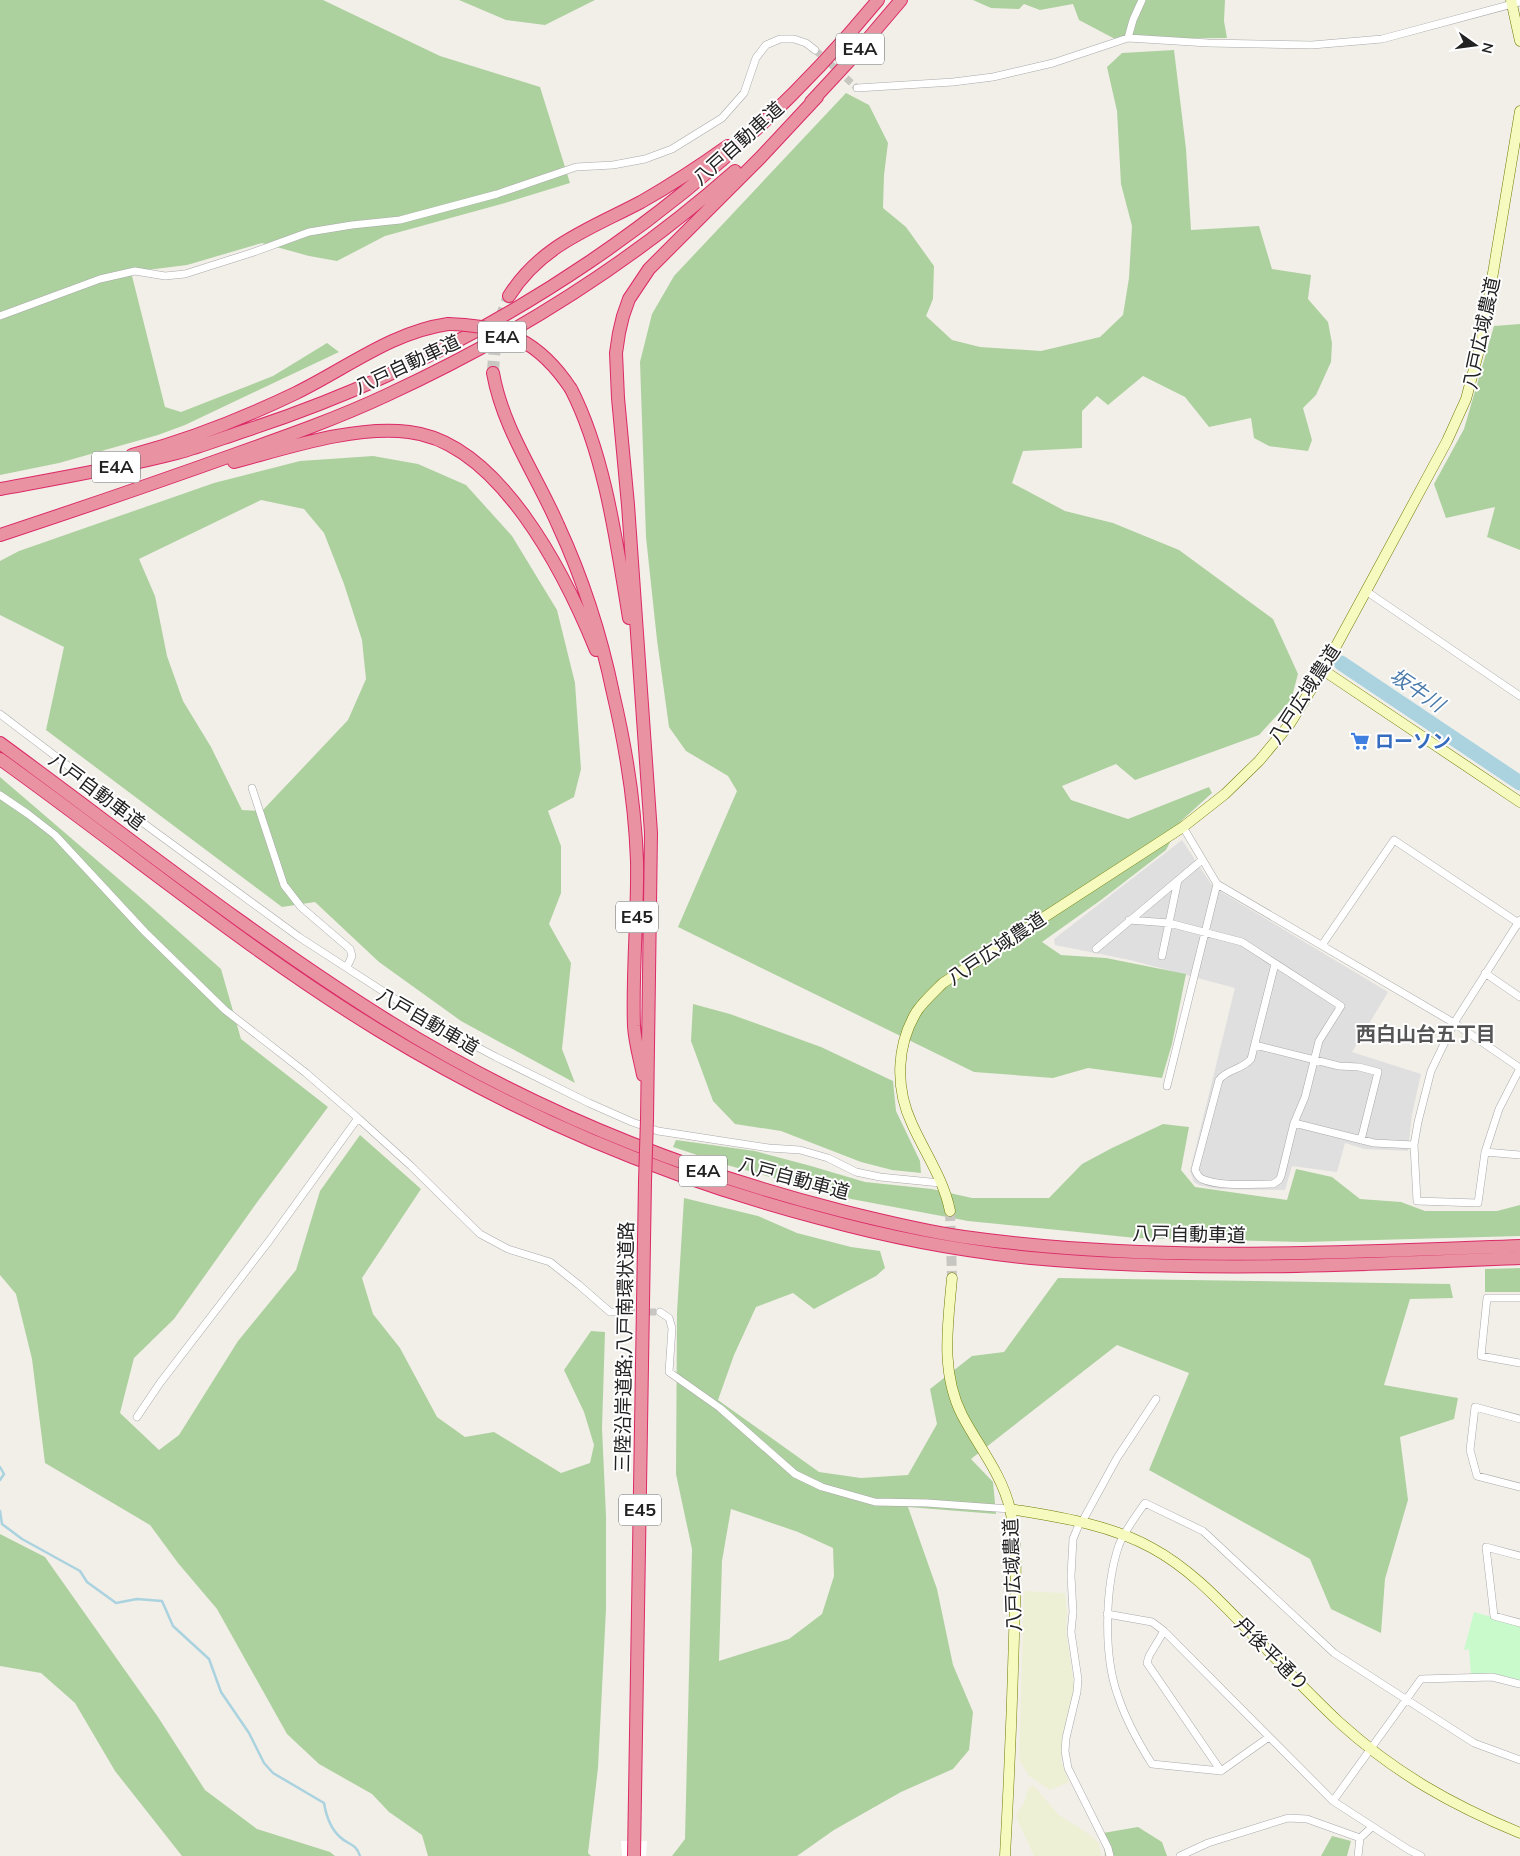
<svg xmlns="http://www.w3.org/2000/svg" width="1520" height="1856" viewBox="0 0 1520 1856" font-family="Mulish,'Noto Sans JP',sans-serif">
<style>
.residential{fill:#e0dfdf}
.farmland{fill:#eef0d5}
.forest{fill:#add19e;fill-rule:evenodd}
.park{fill:#c8facc}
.pier{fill:#fff}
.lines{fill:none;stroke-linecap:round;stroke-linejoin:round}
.stream{stroke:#aad3df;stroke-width:2.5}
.river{stroke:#aad3df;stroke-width:15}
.street-tunnel{stroke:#c8c6c1;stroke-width:7;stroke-dasharray:7 3.5;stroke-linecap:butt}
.secondary-tunnel{stroke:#c8c6c1;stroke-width:10;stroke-dasharray:10 5;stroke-linecap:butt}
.highway-tunnel{stroke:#c8c6c1;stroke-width:12;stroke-dasharray:12 6;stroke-linecap:butt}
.street-casing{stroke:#a9a9a9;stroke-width:8}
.secondary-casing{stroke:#707d05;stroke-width:11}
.highway-casing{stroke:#dc2a67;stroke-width:14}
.street{stroke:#fff;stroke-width:7}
.secondary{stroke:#f7fabf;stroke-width:10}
.highway{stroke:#e892a2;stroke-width:12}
.highway-bridge-casing{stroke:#dc2a67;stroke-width:14;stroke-linecap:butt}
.highway-bridge{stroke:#e892a2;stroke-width:12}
.labels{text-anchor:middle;stroke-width:4;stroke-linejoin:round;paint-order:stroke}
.shield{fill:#fff;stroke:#646464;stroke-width:1}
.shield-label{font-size:18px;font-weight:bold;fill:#222}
.street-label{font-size:19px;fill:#222;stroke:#fff}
.shop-label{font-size:19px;font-weight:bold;fill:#366cbe;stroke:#fff;text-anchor:start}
.water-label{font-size:20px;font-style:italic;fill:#4a7aab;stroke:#fff}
.neighbourhood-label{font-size:20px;font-weight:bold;fill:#555;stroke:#fff}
</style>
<rect width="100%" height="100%" fill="#f2efe9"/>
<path class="residential" d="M1182,840L1211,884L1221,892L1388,992L1352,1052L1421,1074L1412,1114L1408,1151L1365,1149L1345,1143L1337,1172L1292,1166L1285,1190L1218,1189L1199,1185L1194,1182L1190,1171L1235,988L1130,960L1055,945L1054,939Z"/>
<path class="farmland" d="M1024,1591L1065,1593L1067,1613L1066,1632L1074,1684L1072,1700L1063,1738L1061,1761L1069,1782L1050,1790L1029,1776L1019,1760Z
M1033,1785L1059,1815L1086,1832L1099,1843L1101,1856H1034L1017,1819V1813L1024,1803L1028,1789Z"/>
<path class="forest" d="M0,0H323L440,56L540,87L570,183L505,203L385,236L337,261L309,256L262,243L187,265L131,272L165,407L181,412L273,376L327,343L339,352L185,425L158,435L59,463L0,475Z
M459,0H595L545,25L506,20Z
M973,0H1225L1224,21L1227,38L1115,39L1079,20L1073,4L1040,10L1024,4L1019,9L991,8Z
M1174,50L1186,149L1191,230L1259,226L1272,269L1311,275L1308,299L1328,322L1332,343L1331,362L1316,395L1303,408L1312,440L1308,451L1269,446L1254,438L1251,418L1209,427L1185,397L1143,376L1108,405L1097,396L1082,411V448L1023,451L1012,483L1065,511L1113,523L1179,550L1273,619L1298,674L1291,700L1259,735L1135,780L1116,764L1062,786L1071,800L1128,819L1209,787L1212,793L1181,821L1166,850L1101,900L1042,942L1061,955L1106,958L1186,974L1172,1044L1162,1078L1088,1068L1053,1078L974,1072L678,927L737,791L728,776L686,751L669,727L657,640L646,537L640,362L652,314L674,276L846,93L869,105L888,143L884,175L883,208L906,227L934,266L933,299L926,316L952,340L980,347L1041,351L1100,337L1123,315L1129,278L1132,226L1121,184L1117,111L1107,67L1122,53Z
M1520,324V550L1487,537L1495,507L1446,518L1434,484L1464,429L1494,326Z
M373,456L418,464L466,485L512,536L557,610L575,683L581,769L574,797L548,811L561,846V893L549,924L571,963L562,1049L575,1083L461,1021L379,962L315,902L282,907L46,730L64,647L0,615V561L19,551L214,483L300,461ZM261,500L304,509L324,533L344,584L362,640L366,679L348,720L262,811L242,810L211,747L183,701L167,656L155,596L139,559Z
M0,777L142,899L221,969L241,1039L328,1107L258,1201L174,1319L134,1358L120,1413L159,1450L179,1435L238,1341L296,1270L320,1191L360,1135L421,1189L362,1278L373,1314L400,1348L437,1417L465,1437L494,1432L561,1473L590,1463L594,1445L584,1412L564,1370L591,1331L605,1332L602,1428L606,1516V1609L598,1768L588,1853L591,1856H428L422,1835L389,1812L372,1794L319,1764L287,1734L217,1609L178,1563L150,1525L45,1463L32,1359L16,1294L0,1275Z
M693,1004L730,1014L821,1047L893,1081L896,1111L920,1161L921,1173L892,1170L861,1162L781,1131L735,1124L713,1101L691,1041Z
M1163,1124L1189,1127L1181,1170L1195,1187L1287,1200L1296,1169L1332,1177L1360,1199L1401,1202L1425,1211H1497L1520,1205V1236L1304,1242L1136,1238L968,1221L846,1198L727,1165L673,1147L676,1140L755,1151L811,1166L865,1182L932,1189L972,1198H1049L1082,1164L1112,1148Z
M684,1198L758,1216L797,1233L851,1247L880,1251L885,1268L876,1276L814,1309L793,1293L756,1307L734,1355L718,1400L819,1472L861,1478L908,1475L937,1424L930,1389L972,1356L1004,1352L1058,1278L1450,1284L1453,1298L1410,1299L1384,1385L1458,1398L1454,1419L1400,1437L1408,1500L1385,1579L1381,1633L1331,1609L1310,1559L1149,1470L1189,1373L1117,1345L971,1459L993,1482L996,1514L908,1507L937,1589L953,1665L973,1712L969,1750L953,1769L901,1792L834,1830L797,1856H672L685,1839L692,1549L676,1474L677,1312ZM731,1509L798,1532L833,1548L834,1576L822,1614L789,1639L719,1661L722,1561Z
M1520,1268V1292H1485V1269Z
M0,1534L45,1557L158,1717L205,1790L257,1829L330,1852L335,1856H182L115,1771L75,1703L41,1673L0,1666Z
M1138,1827L1162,1842L1167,1856H1105L1103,1833Z
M1332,1836L1351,1841L1347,1856H1321Z"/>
<path class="park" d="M1474,1612L1520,1625V1680L1492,1673L1471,1674L1469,1649L1464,1650Z"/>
<path class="pier" d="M621,1841H647L646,1856H622Z"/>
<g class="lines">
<path class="stream" d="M0,1467L4,1474L0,1480
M0,1511L2,1524L22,1539L80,1571L87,1582L116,1603L137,1599L162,1601L173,1626L209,1659L221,1692L249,1733L264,1763L273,1773L324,1803C326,1815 331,1829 340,1837C348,1845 356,1843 360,1856"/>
<path class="river" d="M1341,663L1520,783"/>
<path class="street-tunnel" d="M815,50L857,88
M628,1312H660"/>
<path class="secondary-tunnel" d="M950,1211L952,1278"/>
<path class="highway-tunnel" d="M493,373C494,346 498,322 509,296"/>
<g class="street-casing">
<path id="street" d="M1128,38L1133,20L1142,0
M857,88L953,82L993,77L1053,63L1128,38L1208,43L1312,45L1382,39L1520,2
M0,316L100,279L135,271L165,276L185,274L251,253L309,232L352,225L400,220L497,194L576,167L613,165L645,159L672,149L722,118L744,93L756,58L766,45L780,39H794L806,43L815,50
M1366,591L1520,696
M0,714L150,828L299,937L432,1023L496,1057L589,1103L632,1122L658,1131L769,1148L800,1150L828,1158L856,1172L880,1177L940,1183
M252,788L284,885L301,907L350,949L352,956L347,967
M0,795L28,814L55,835L145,932L225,1010L306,1073L358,1118L411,1166L480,1234L508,1249L550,1262L579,1285L610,1312H628
M1183,827L1217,884L1454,1023L1520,1068L1499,1109L1485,1152L1478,1203L1417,1201L1414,1145L1418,1122L1431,1071L1454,1023L1520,920
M1129,920L1169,923L1242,942L1341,1006L1319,1041L1305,1097L1294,1123L1374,1143L1414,1145
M1322,945L1394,840L1520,924
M1096,949L1202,860
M1162,956L1178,880
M1275,964L1251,1059C1242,1070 1227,1069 1219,1080L1195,1170C1197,1174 1198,1177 1202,1179C1220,1187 1253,1184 1273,1184L1279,1180L1281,1176L1294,1123
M1485,973L1520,997
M1255,1045L1339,1066L1359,1067L1378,1072L1361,1140
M1167,1086L1217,884
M1485,1152L1520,1155
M1520,1298H1487L1481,1356L1520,1363
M660,1312L669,1318L672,1328L669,1372L720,1408L795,1474L822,1487L875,1502L927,1503L1010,1509
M137,1417L160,1383L269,1241L358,1118
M1520,1419L1475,1407L1470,1450L1477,1476L1520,1487
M1080,1522L1073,1539L1071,1576L1073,1612L1071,1632L1078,1679L1077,1692L1066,1738L1065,1751L1068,1768L1108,1848L1110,1856
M1082,1522L1117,1458L1156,1399
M1520,1556L1486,1547L1494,1616L1520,1623
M1107,1614L1152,1622L1164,1631L1333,1801L1409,1850L1421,1856
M1164,1631L1149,1656L1147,1663L1221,1771
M1269,1737L1221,1771L1152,1764C1138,1742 1126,1720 1118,1696C1103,1655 1105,1586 1119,1545C1125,1530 1136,1516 1145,1503L1203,1531L1334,1653L1474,1743L1520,1760
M1333,1801L1421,1679L1492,1677L1520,1684
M1180,1856L1208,1843L1288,1818L1307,1819L1360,1838L1372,1827
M1358,1856L1360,1838"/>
</g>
<g class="secondary-casing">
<path id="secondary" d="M1511,0L1520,41
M1323,670L1520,802
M950,1211C944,1180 925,1153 912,1124C895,1088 896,1045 917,1011C924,1001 934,992 943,983L1183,827L1225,794L1259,761L1289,725L1323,670L1366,591L1447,441L1466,399L1482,339L1520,111
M952,1278C948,1324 940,1372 962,1415C978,1446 1002,1474 1010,1509C1019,1549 1015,1596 1014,1637C1012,1710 1009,1783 1005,1856
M1010,1509C1058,1517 1109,1524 1152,1548C1189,1568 1217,1598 1247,1629C1277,1660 1308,1693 1340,1723C1395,1773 1452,1805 1520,1833"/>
</g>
<g class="highway-casing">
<path id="highway" d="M811,102L850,60L901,0
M509,296C541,245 590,229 641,202C671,185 700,166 728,146
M493,373C503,429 536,474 558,525C583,579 601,635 613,693C626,748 635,804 637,861C638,916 632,971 634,1026C635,1043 640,1059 643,1075
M571,389C605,455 617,545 629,618
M132,455C188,440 244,418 296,393C347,368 392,332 448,324
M234,462C287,448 355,425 409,432C499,442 565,574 596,650
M0,489C60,478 119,468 177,453C199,447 220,439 241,432C489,352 712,201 878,0
M0,535C79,509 158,482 236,454C287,436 338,418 387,395C513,337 631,263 735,171
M0,743C127,836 251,935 385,1019C527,1108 680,1170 842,1211C882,1221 923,1231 964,1237C1148,1263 1335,1253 1520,1246
M0,759C126,849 246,949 378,1030C519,1116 660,1176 819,1218C888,1237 959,1251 1031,1258C1193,1273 1357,1265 1520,1258
M647,1119L651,833L628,505L618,398L616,353L619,333L623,316L629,299L649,269L761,157L817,97
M634,1856L645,1181"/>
</g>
<use href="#street" class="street"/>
<use href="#secondary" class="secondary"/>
<use href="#highway" class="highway"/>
<g class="highway-bridge-casing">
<path id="highway-bridge" d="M448,324C505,325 540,342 571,389
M645,1181L647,1119"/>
</g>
<use href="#highway-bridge" class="highway-bridge"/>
</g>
<defs>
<g id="supermarket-bare" transform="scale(1.5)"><path d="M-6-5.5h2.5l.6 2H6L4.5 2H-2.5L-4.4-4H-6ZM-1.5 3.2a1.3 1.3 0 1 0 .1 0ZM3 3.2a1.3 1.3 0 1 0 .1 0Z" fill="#3f7fe0" stroke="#fff" stroke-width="2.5" paint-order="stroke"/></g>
</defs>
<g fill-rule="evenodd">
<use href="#supermarket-bare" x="1360" y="741"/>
</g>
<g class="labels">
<g class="shield">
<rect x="836" y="33.5" width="48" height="31" rx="4"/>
<rect x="478" y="321.5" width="48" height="31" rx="4"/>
<rect x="92" y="451.5" width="48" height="31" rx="4"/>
<rect x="616" y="901.5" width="42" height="31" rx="4"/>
<rect x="679" y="1155.5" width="48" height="31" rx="4"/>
<rect x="619" y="1494.5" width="42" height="31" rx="4"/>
</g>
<g class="shield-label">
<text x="860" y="55">E4A</text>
<text x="502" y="343">E4A</text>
<text x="116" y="473">E4A</text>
<text x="637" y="923">E45</text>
<text x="703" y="1177">E4A</text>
<text x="640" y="1516">E45</text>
</g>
<g class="street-label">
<text transform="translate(738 143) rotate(-42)" y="7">八戸自動車道</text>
<text transform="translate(1481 333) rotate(-78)" y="7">八戸広域農道</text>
<text transform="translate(407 364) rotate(-25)" y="7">八戸自動車道</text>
<text transform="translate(1304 694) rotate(-57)" y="7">八戸広域農道</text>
<text transform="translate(97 791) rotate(37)" y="7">八戸自動車道</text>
<text transform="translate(996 948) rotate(-34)" y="7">八戸広域農道</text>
<text transform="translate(428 1021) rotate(30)" y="7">八戸自動車道</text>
<text transform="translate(794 1178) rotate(15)" y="7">八戸自動車道</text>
<text transform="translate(1189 1234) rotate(1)" y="7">八戸自動車道</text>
<text transform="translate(624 1347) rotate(-89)" y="7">三陸沿岸道路;八戸南環状道路</text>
<text transform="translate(1012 1575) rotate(-92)" y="7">八戸広域農道</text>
<text transform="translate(1272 1654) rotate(45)" y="7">丹後平通り</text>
</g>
<g class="shop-label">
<text x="1375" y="748">ローソン</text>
</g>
<g class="water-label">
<text transform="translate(1417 690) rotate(34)" y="7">坂牛川</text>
</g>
<g class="neighbourhood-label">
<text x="1426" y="1041">西白山台五丁目</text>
</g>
</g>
<g transform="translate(1475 45) rotate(104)" stroke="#ffffff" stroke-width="4" paint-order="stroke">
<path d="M0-4L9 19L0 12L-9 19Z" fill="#222222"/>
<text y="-8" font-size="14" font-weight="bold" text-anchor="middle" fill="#222222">N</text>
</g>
</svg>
